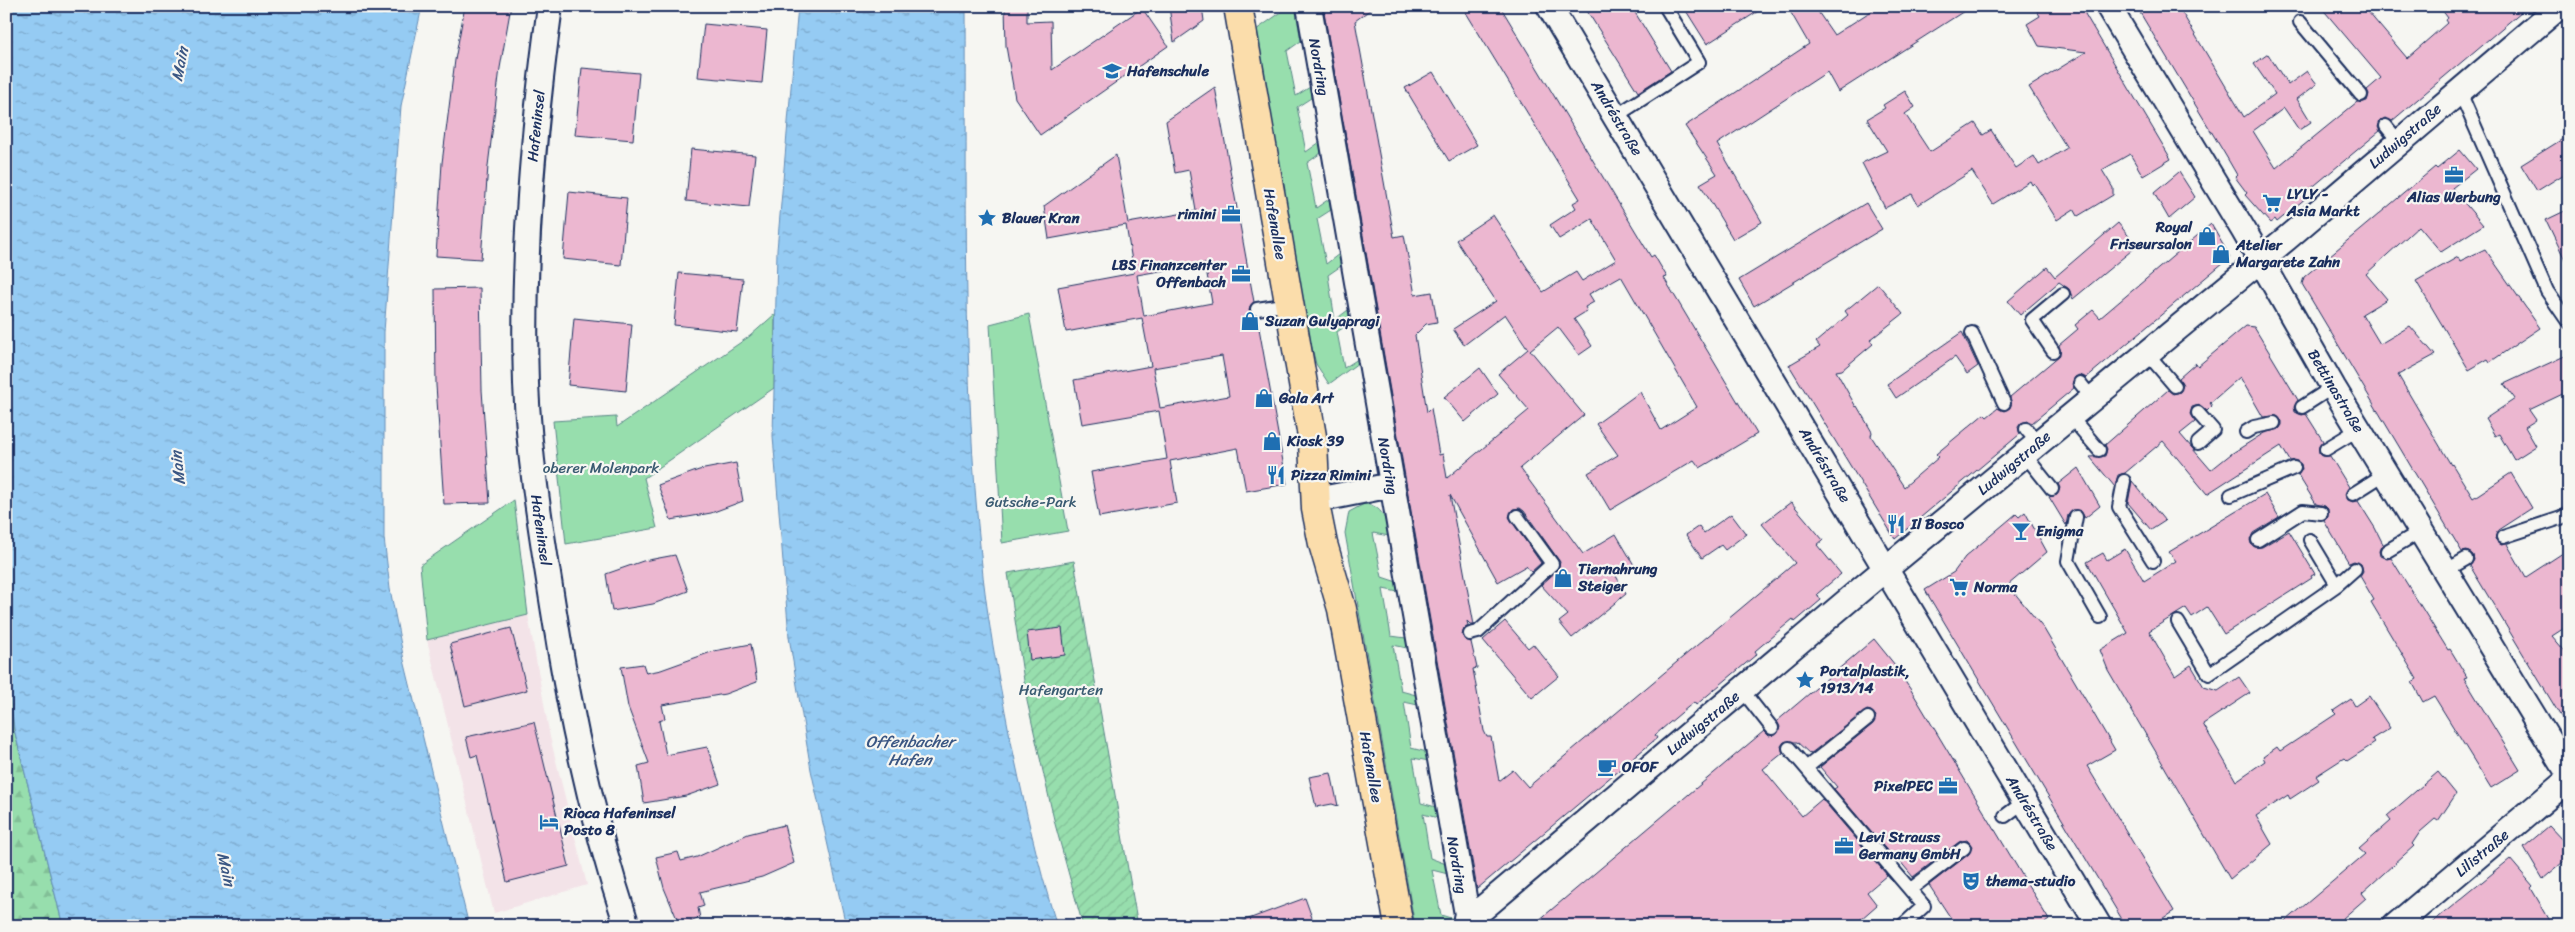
<svg xmlns="http://www.w3.org/2000/svg" width="2575" height="932" viewBox="0 0 2575 932" font-family="Sriracha,sans-serif">
<style>
.built{fill:#f3e3e8}
.green{fill:#97dead;stroke:#598686}
.forest{fill:url(#forest-firs);stroke:#598686}
.garden{fill:url(#garden-furrows);stroke:#598686}
.water{fill:url(#water-ripples);stroke:#648db7}
.building{fill:#ecb7d0;stroke:#1b2f5e;fill-rule:evenodd}
.lines{fill:none;stroke-linecap:round;stroke-linejoin:round}
.lane-casing{stroke:#1b2f5e;stroke-width:16}
.street-casing{stroke:#1b2f5e;stroke-width:28}
.primary-casing{stroke:#1b2f5e;stroke-width:31}
.lane{stroke:#f6f6f2;stroke-width:12}
.street{stroke:#f6f6f2;stroke-width:24}
.primary{stroke:#fbddab;stroke-width:28}
.labels{text-anchor:middle;stroke-width:4.5;stroke-linejoin:round;paint-order:stroke}
.street-label{font-size:15px;fill:#1b2f5e;stroke:#f6f6f2}
.poi-label{font-size:15px;font-weight:bold;fill:#1b2f5e;stroke:#f6f6f2;text-anchor:start}
.park-label{font-size:15px;fill:#3a5b72;stroke:#f6f6f2}
.water-label{font-size:16px;font-style:italic;fill:#3a5683;stroke:#f6f6f2}
</style>
<defs>
<pattern id="forest-firs" width="22" height="20" patternUnits="userSpaceOnUse" patternTransform="scale(1.25)"><rect width="22" height="20" fill="#97dead"/><path d="M5 1l3.5 6h-7zM16 11l3.5 6h-7z" fill="#82bf97"/></pattern>
<pattern id="garden-furrows" width="10" height="10" patternUnits="userSpaceOnUse" patternTransform="scale(1.25)"><rect width="10" height="10" fill="#97dead"/><path d="M-1 1l2-2M0 10L10 0M9 11l2-2" fill="none" stroke="#82bf97"/></pattern>
<pattern id="water-ripples" width="26" height="14" patternUnits="userSpaceOnUse" patternTransform="scale(1.25)"><rect width="26" height="14" fill="#95cbf3"/><path d="M2 4q2-2 4 0t4 0M15 11q2-2 4 0t4 0" fill="none" stroke="#79a5c8"/></pattern>
</defs>
<rect width="100%" height="100%" fill="#f6f6f2"/>
<filter id="ink" filterUnits="userSpaceOnUse"><feTurbulence type="fractalNoise" baseFrequency=".02" numOctaves="2"/><feDisplacementMap in="SourceGraphic" scale="10" xChannelSelector="R" yChannelSelector="G"/><feConvolveMatrix kernelMatrix="1 2 1 2 8 2 1 2 1" color-interpolation-filters="sRGB"/></filter>
<g filter="url(#ink)">
<path class="built" d="M528,615L550,737L587,885L494,913L427,640Z"/>
<path class="green" d="M1290,6H1295L1301,41L1287,51L1296,96L1310,87L1311,98L1297,107L1306,152L1320,142L1321,153L1307,163L1316,208L1329,199L1331,210L1317,219L1326,264L1339,254L1341,266L1328,275L1335,320L1348,310L1350,323L1337,332L1344,368L1358,359V363L1329,384L1316,364L1310,340L1256,30Z
M775,314L774,388L644,478L657,528L566,544L553,421L616,417L617,427L750,336Z
M1029,314L1068,531L1002,543L990,324Z
M514,500L528,615L427,640L420,565Z
M1364,504C1383,505 1386,520 1389,536L1373,533L1382,577L1397,582L1398,592L1383,589L1391,636L1406,638L1407,648L1393,645L1401,691L1416,695L1418,705L1404,702L1411,748L1427,752L1429,761L1413,758L1421,803L1436,807L1438,818L1423,814L1430,858L1446,864L1448,874L1432,870L1441,915L1457,920L1458,926H1415L1345,533L1349,512Z"/>
<path class="forest" d="M6,663L14,729L63,926H6Z"/>
<path class="garden" d="M1074,561L1138,926H1083L1055,824L1027,701L1008,573Z"/>
<path class="water" d="M6,6H422L401,106L384,332V538L390,589L404,660L469,926H63L14,729L6,663Z
M798,6H966C967,189 962,374 981,556C986,613 997,670 1008,727C1022,794 1036,860 1057,926H846L811,770L789,637L773,436L777,250Z"/>
<path class="building" d="M465,6H511L500,68L488,166L481,259L436,256L442,163L455,60Z
M1005,6H1027V22L1051,21L1052,70L1142,8L1168,46L1040,135L1015,98L1006,46Z
M1169,6H1202L1204,21L1174,42Z
M1323,6H1375L1355,21L1394,237L1404,235L1415,295L1432,292L1437,322L1426,324L1415,335L1427,412L1431,408L1439,455L1443,454L1447,478L1529,410L1498,374L1528,349L1505,314L1464,345L1453,329L1496,301L1456,240L1493,215L1543,292L1576,272L1582,281L1616,260L1592,219L1559,239L1550,225L1576,208L1573,203L1580,199L1462,6H1500L1651,257L1654,255L1667,277L1664,278L1757,434L1700,468L1694,460L1610,510L1588,473L1618,455L1596,424L1640,392L1661,430L1697,407L1621,276L1589,294L1594,302L1585,307L1587,311L1574,319L1592,346L1579,355L1558,327L1530,350L1584,415L1520,468L1583,554L1616,534L1634,565L1616,576L1626,594L1572,638L1559,622L1568,615L1541,585L1558,570L1560,562L1524,511L1520,508L1513,509L1509,517L1541,563L1531,572L1526,566L1498,582L1450,495L1474,625H1471L1467,621L1468,626L1464,629L1462,635L1465,640L1471,642L1477,668L1473,669L1484,731L1487,737H1491L1499,781L1513,770L1528,787L1795,563L1762,524L1791,502L1823,540L1817,545L1841,574L1817,594L1821,600L1795,622L1793,619L1775,634L1755,651L1757,654L1696,705L1694,702L1675,718L1655,735L1657,738L1477,889Z
M1584,6H1631L1671,71L1638,92Z
M1683,6H1766L1707,44Z
M1787,6H1814L1834,35L1879,6H1972L1838,92L1827,72L1717,144L1762,222L1733,239L1700,184L1717,174L1685,126L1809,44Z
M2034,6H2088L2085,14L2171,159L2143,176L2130,154L2102,170L2113,188V195L2078,216L2074,209L2057,220L2034,183L2032,185L2030,181L1993,204L1972,171L1918,205L1912,194L1885,208L1862,163L1887,151L1867,119L1885,108L1883,105L1905,91L1915,107L1905,114L1930,152L1975,123L1983,135L1991,130L2016,168L2034,156L2039,165L2067,148L2029,87L2086,52L2039,46L2027,24L2040,16Z
M2136,6H2178L2244,117L2275,94L2254,64L2268,54L2288,85L2307,71L2317,84L2297,99L2311,122L2299,130L2284,108L2253,131L2276,168L2357,102L2367,101L2369,94L2367,90L2381,78L2320,6H2363L2407,58L2447,23L2445,20L2448,18L2439,6H2528L2392,121L2385,118L2381,120L2378,127L2380,131L2309,190L2312,193L2277,222L2275,219L2270,223L2245,195L2247,193L2235,177L2237,175L2226,156Z
M704,24L767,30L762,83L698,77Z
M582,68L639,73L633,140L575,135Z
M1433,72L1477,145L1449,161L1405,88Z
M1215,87L1254,302L1250,306L1249,311L1257,317L1287,484L1246,491L1238,448L1170,461L1177,503L1099,517L1091,472L1167,459L1159,411L1082,424L1074,380L1151,366L1142,318L1066,332L1058,287L1134,273L1126,225L1049,239L1044,206L1116,155L1128,223L1196,211L1189,170L1175,173L1166,121ZM1205,263L1212,303L1144,316L1137,275ZM1222,356L1229,396L1160,408L1153,368Z
M2569,135V171L2537,191L2521,165Z
M691,149L755,155L749,207L686,201Z
M2460,150L2476,169L2452,188L2483,225L2441,252L2419,226L2366,274L2387,299L2362,314L2380,344L2410,326L2435,355L2398,375L2451,465L2452,464L2473,498L2511,473L2532,508L2498,530L2495,539L2501,545L2507,544L2526,577L2569,549V625L2552,636L2569,656V730L2470,566L2474,560L2473,555L2467,551L2462,552L2302,284L2304,277L2435,167L2437,169Z
M2179,172L2195,197L2169,219L2154,193Z
M569,192L627,198L621,265L563,259Z
M1866,203L1882,229L1754,306L1739,280Z
M2569,209V268L2546,220Z
M2118,223L2137,246L2073,299L2069,289L2059,282L2020,315L2008,301L2047,267L2055,277Z
M2211,224L2230,257L2086,378L2079,375L2075,377L2072,384L2074,388L2032,423L2028,421L2021,423L2018,427L2020,434L1895,539L1789,365L1820,347L1816,342L1848,315L1845,311L1878,284L1903,314L1870,340L1873,344L1842,370L1836,371L1856,407L1857,406L1872,432L1871,436L1904,487L1939,457L1936,454L1984,414L1987,417L1998,408L2004,411L2010,408V397L2060,355L2059,345L2078,329L2075,325L2093,310L2100,318Z
M2485,249L2540,328L2490,362L2488,359L2469,370L2416,281L2458,257L2460,261Z
M679,273L743,279L737,332L674,325Z
M480,288L482,390L490,503L444,504L436,385L435,289Z
M574,318L632,324L626,391L568,385Z
M2246,326L2254,327L2298,400L2294,407L2295,412L2302,415L2306,414L2323,441L2319,446V453L2323,456H2330L2349,487L2345,494L2346,499L2353,502L2358,501L2375,528L2383,544L2379,551L2380,556L2387,559L2391,558L2448,650L2450,649L2467,677L2464,678L2520,770L2491,788L2434,696L2423,702L2412,682L2417,679L2371,602L2374,600L2360,576L2363,571L2361,564L2354,561L2349,563L2324,521L2328,517V509L2325,506L2316,504L2298,475L2302,469L2301,464L2295,460L2290,461L2281,446L2207,494L2163,441L2125,473L2118,475L2115,487L2090,457L2105,456L2107,449L2105,445L2168,390L2173,394L2180,392L2183,385L2179,378L2196,363L2198,366ZM2240,377L2263,417L2277,416L2282,421V425L2279,429L2264,433L2231,454L2211,470L2180,434L2195,422L2190,414L2192,407L2200,405L2207,411L2212,406L2210,403Z
M1962,332L1978,366L1967,374L1955,357L1896,398L1887,384Z
M2569,354V391L2529,410L2536,420L2525,427L2536,446L2514,460L2499,434L2495,436L2485,419L2515,399L2504,384Z
M1480,368L1498,394L1465,422L1444,397Z
M736,463L743,501L711,513L671,520L658,485L699,470Z
M2078,468L2100,506L2085,518L2081,511L2073,510L2068,515L2066,525L2049,497L2057,495L2060,488L2058,484Z
M2132,481L2165,521L2151,530L2128,503Z
M2265,494L2279,517L2253,533L2250,540L2251,544L2255,547H2262L2289,531L2315,574L2311,576L2312,578L2224,634L2207,607L2192,617L2186,608L2149,631L2175,676L2191,665L2204,687L2218,691L2239,677L2250,693L2203,724L2236,781L2265,761L2263,757L2277,747L2280,751L2336,714L2333,711L2351,699L2355,706L2369,696L2390,728L2372,739L2375,743L2347,761L2344,758L2316,776L2319,780L2290,799L2288,795L2256,816L2272,844L2230,879L2108,670L2100,650L2128,633L2087,562L2103,553L2107,560L2125,549L2144,581L2176,561L2169,552Z
M2025,512L2047,552L2008,585L2044,629L2115,750L2087,766L2174,911L2151,926H2126L1925,590L1954,572L1965,557L2016,514L2019,517Z
M1731,514L1746,534L1725,550L1721,545L1702,558L1686,535L1699,526L1704,533Z
M675,555L688,591L653,604L612,611L606,574L643,561Z
M1505,621L1528,648L1533,644L1559,676L1532,698L1483,640Z
M511,628L527,690L465,706L450,644Z
M1062,628L1065,655L1030,660L1027,632Z
M1874,639L1895,665L1894,666L1911,690L2049,920L2041,926H1956L1929,885L1969,854L1972,846L1967,840L1959,842L1913,877L1899,860L1897,862L1834,789L1837,787L1820,767L1873,724L1876,716L1871,711L1867,710L1810,754L1797,742H1784L1781,746L1783,753L1763,769L1802,816L1822,799L1887,875L1867,892L1877,905L1853,926H1532L1764,731L1769,736L1777,734L1780,727L1777,721Z
M751,644L757,682L725,694L662,705L665,719L659,721L666,755L707,747L720,784L686,796L644,803L638,766L649,763L628,707L621,667L643,664L646,673L661,670L714,651Z
M534,722L569,866L507,882L477,755L471,757L466,737Z
M2438,772L2456,794L2438,821L2435,819L2420,832L2412,844L2414,846L2362,893L2366,898L2334,926H2280L2365,854L2359,849L2391,821L2387,816Z
M1331,773L1338,806L1332,804L1316,807L1309,777Z
M784,825L794,863L762,877L700,892L704,906L698,908L700,918L680,926L664,888L656,857L678,852L681,861L697,857L748,834Z
M2549,826L2564,842L2569,850V857L2543,879L2524,847Z
M2510,859L2533,886L2531,888L2553,926H2428Z
M1305,898L1315,926H1235V924Z"/>
<g class="lines">
<g class="lane-casing">
<path id="lane" d="M2300,22L2361,95
M2459,90L2547,291L2569,323
M1616,116L1699,62L1665,6
M2386,126L2399,142
M1257,309L1289,304
M1972,333L2004,403
M2053,351L2032,320L2063,294
M2146,352L2175,386
M2080,383L2092,398
M2302,407L2333,387
M2198,413L2213,430L2198,443
M2070,416L2099,450
M2026,429L2038,443
M2246,432L2254,427L2274,423
M2326,449L2359,429
M2024,454L2052,489
M2124,481L2119,507L2153,561
M2353,494L2386,473
M2231,495L2294,468
M2076,517L2068,561L2100,617
M2503,537L2561,518L2569,513
M2258,540L2303,511L2321,513
M2310,540L2337,585
M2387,551L2421,531
M2445,571L2466,559
M2178,622L2209,674L2337,585L2355,569
M1470,634L1478,632L1552,564L1517,516
M1742,690L1772,728
M1789,748L1924,906L1902,926
M1806,768L1868,718
M2005,816L2025,801
M1911,889L1964,848
M789,925L790,926"/>
</g>
<g class="street-casing">
<path id="street" d="M550,6C533,132 522,257 526,384C529,460 542,536 554,612C570,716 594,825 627,926
M1309,6L1469,926
M1549,6L2099,926
M2108,6L2244,231L2333,387L2569,774
M1332,497L1392,485
M1466,918L1482,909L1871,581L2287,238L2560,6
M2395,926L2569,779"/>
</g>
<g class="primary-casing">
<path id="primary" d="M1238,6L1313,442L1316,509L1323,544L1342,609L1399,926"/>
</g>
<use href="#lane" class="lane"/>
<use href="#street" class="street"/>
<use href="#primary" class="primary"/>
</g>
</g>
<defs>
<g id="school-bare" transform="scale(1.5)"><path d="M0-5L7-2L0 1L-7-2ZM-4 1L0 2.5L4 1V4Q0 6-4 4Z" fill="#1f6fb2" stroke="#f6f6f2" stroke-width="2.5" paint-order="stroke"/></g>
<g id="office-bare" transform="scale(1.5)"><path d="M-6-3h4V-5.5h4V-3h4V5H-6ZM-1-4.5V-3h2v-1.5ZM-6 0V1H6V0Z" fill="#1f6fb2" stroke="#f6f6f2" stroke-width="2.5" paint-order="stroke"/></g>
<g id="supermarket-bare" transform="scale(1.5)"><path d="M-6-5.5h2.5l.6 2H6L4.5 2H-2.5L-4.4-4H-6ZM-1.5 3.2a1.3 1.3 0 1 0 .1 0ZM3 3.2a1.3 1.3 0 1 0 .1 0Z" fill="#1f6fb2" stroke="#f6f6f2" stroke-width="2.5" paint-order="stroke"/></g>
<g id="sight-bare" transform="scale(1.5)"><path d="M0-6L1.8-2.2L6-1.7L2.9 1.2L3.7 5.4L0 3.3L-3.7 5.4L-2.9 1.2L-6-1.7L-1.8-2.2Z" fill="#1f6fb2" stroke="#f6f6f2" stroke-width="2.5" paint-order="stroke"/></g>
<g id="shop-bare" transform="scale(1.5)"><path d="M-5-2.5h2.3a2.7 3.5 0 0 1 5.4 0H5L5.5 6h-11ZM-1.5-2.5h3a1.5 2.3 0 0 0-3 0Z" fill="#1f6fb2" stroke="#f6f6f2" stroke-width="2.5" paint-order="stroke"/></g>
<g id="restaurant-bare" transform="scale(1.5)"><path d="M-5-6h1v4h1v-4h1v4h1v-4h1v5L-1.5 .5V6h-2V.5L-5-1ZM5-6V6H3V1.5H1.5Q1.5-4 5-6Z" fill="#1f6fb2" stroke="#f6f6f2" stroke-width="2.5" paint-order="stroke"/></g>
<g id="bar-bare" transform="scale(1.5)"><path d="M-6-5H6L.8 .8V4.5H3.5V6h-7V4.5H-.8V.8Z" fill="#1f6fb2" stroke="#f6f6f2" stroke-width="2.5" paint-order="stroke"/></g>
<g id="cafe-bare" transform="scale(1.5)"><path d="M-5.5-4.5H6V0H3Q3 3.5 0 3.5H-2.5Q-5.5 3.5-5.5 0ZM3-3.2v2h1.7v-2ZM-6 4.5H4V6H-6Z" fill="#1f6fb2" stroke="#f6f6f2" stroke-width="2.5" paint-order="stroke"/></g>
<g id="hotel-bare" transform="scale(1.5)"><path d="M-6-4.5h1.5V1H6V5H4.5V3h-9V5H-6ZM-4 0a1.8 1.8 0 1 1 3.6 0ZM.5 0V-2.5h3Q6-2.5 6 0Z" fill="#1f6fb2" stroke="#f6f6f2" stroke-width="2.5" paint-order="stroke"/></g>
<g id="theatre-bare" transform="scale(1.5)"><path d="M-5-5.5Q0-4 5-5.5V0Q5 5 0 6Q-5 5-5 0ZM-3.3-2.5H-1v1.5H-3.3ZM1-2.5H3.3v1.5H1ZM-2.8 1Q0 5.5 2.8 1Z" fill="#1f6fb2" stroke="#f6f6f2" stroke-width="2.5" paint-order="stroke"/></g>
</defs>
<g fill-rule="evenodd">
<use href="#school-bare" x="1112" y="71"/>
<use href="#office-bare" x="2454" y="175"/>
<use href="#supermarket-bare" x="2272" y="203"/>
<use href="#office-bare" x="1231" y="214"/>
<use href="#sight-bare" x="987" y="218"/>
<use href="#shop-bare" x="2207" y="236"/>
<use href="#shop-bare" x="2221" y="254"/>
<use href="#office-bare" x="1241" y="274"/>
<use href="#shop-bare" x="1250" y="321"/>
<use href="#shop-bare" x="1264" y="398"/>
<use href="#shop-bare" x="1272" y="441"/>
<use href="#restaurant-bare" x="1276" y="475"/>
<use href="#restaurant-bare" x="1896" y="524"/>
<use href="#bar-bare" x="2021" y="531"/>
<use href="#shop-bare" x="1563" y="578"/>
<use href="#supermarket-bare" x="1959" y="587"/>
<use href="#sight-bare" x="1805" y="680"/>
<use href="#cafe-bare" x="1607" y="767"/>
<use href="#office-bare" x="1948" y="786"/>
<use href="#hotel-bare" x="549" y="822"/>
<use href="#office-bare" x="1844" y="846"/>
<use href="#theatre-bare" x="1971" y="881"/>
</g>
<g class="labels">
<g class="street-label">
<text transform="translate(1319 67) rotate(80)" y="5">Nordring</text>
<text transform="translate(1617 118) rotate(59)" y="5">Andréstraße</text>
<text transform="translate(536 126) rotate(-84)" y="5">Hafeninsel</text>
<text transform="translate(2405 136) rotate(-41)" y="5">Ludwigstraße</text>
<text transform="translate(1275 224) rotate(80)" y="5">Hafenallee</text>
<text transform="translate(2336 391) rotate(59)" y="5">Bettinastraße</text>
<text transform="translate(2014 463) rotate(-40)" y="5">Ludwigstraße</text>
<text transform="translate(1825 465) rotate(59)" y="5">Andréstraße</text>
<text transform="translate(1388 466) rotate(80)" y="5">Nordring</text>
<text transform="translate(541 530) rotate(82)" y="5">Hafeninsel</text>
<text transform="translate(1703 723) rotate(-40)" y="5">Ludwigstraße</text>
<text transform="translate(1371 767) rotate(80)" y="5">Hafenallee</text>
<text transform="translate(2032 813) rotate(59)" y="5">Andréstraße</text>
<text transform="translate(2482 853) rotate(-40)" y="5">Lilistraße</text>
<text transform="translate(1457 865) rotate(80)" y="5">Nordring</text>
</g>
<g class="poi-label">
<text x="1127" y="76">Hafenschule</text>
<text x="2287" y="199">LYLY -<tspan x="2287" dy="17">Asia Markt</tspan></text>
<text x="2454" y="202" text-anchor="middle">Alias Werbung</text>
<text x="1216" y="219" text-anchor="end">rimini</text>
<text x="1002" y="223">Blauer Kran</text>
<text x="2192" y="232" text-anchor="end">Royal<tspan x="2192" dy="17">Friseursalon</tspan></text>
<text x="2236" y="250">Atelier<tspan x="2236" dy="17">Margarete Zahn</tspan></text>
<text x="1226" y="270" text-anchor="end">LBS Finanzcenter<tspan x="1226" dy="17">Offenbach</tspan></text>
<text x="1265" y="326">Suzan Gulyapragi</text>
<text x="1279" y="403">Gala Art</text>
<text x="1287" y="446">Kiosk 39</text>
<text x="1291" y="480">Pizza Rimini</text>
<text x="1911" y="529">Il Bosco</text>
<text x="2036" y="536">Enigma</text>
<text x="1578" y="574">Tiernahrung<tspan x="1578" dy="17">Steiger</tspan></text>
<text x="1974" y="592">Norma</text>
<text x="1820" y="676">Portalplastik,<tspan x="1820" dy="17">1913/14</tspan></text>
<text x="1622" y="772">OFOF</text>
<text x="1933" y="791" text-anchor="end">PixelPEC</text>
<text x="564" y="818">Rioca Hafeninsel<tspan x="564" dy="17">Posto 8</tspan></text>
<text x="1859" y="842">Levi Strauss<tspan x="1859" dy="17">Germany GmbH</tspan></text>
<text x="1986" y="886">thema-studio</text>
</g>
<g class="park-label">
<text x="601" y="473">oberer Molenpark</text>
<text x="1031" y="507">Gutsche-Park</text>
<text x="1061" y="695">Hafengarten</text>
</g>
<g class="water-label">
<text transform="translate(179 64) rotate(-79)" y="6">Main</text>
<text transform="translate(177 468) rotate(-97)" y="6">Main</text>
<text x="910" y="747">Offenbacher<tspan x="910" dy="18">Hafen</tspan></text>
<text transform="translate(227 869) rotate(77)" y="6">Main</text>
</g>
</g>
<rect width="2575" height="932" fill="none" stroke="#f6f6f2" stroke-width="25"/>
<rect x="12" y="12" width="2550" height="907" fill="none" stroke="#1b2f5e" stroke-width="2" filter="url(#ink)"/>
</svg>
